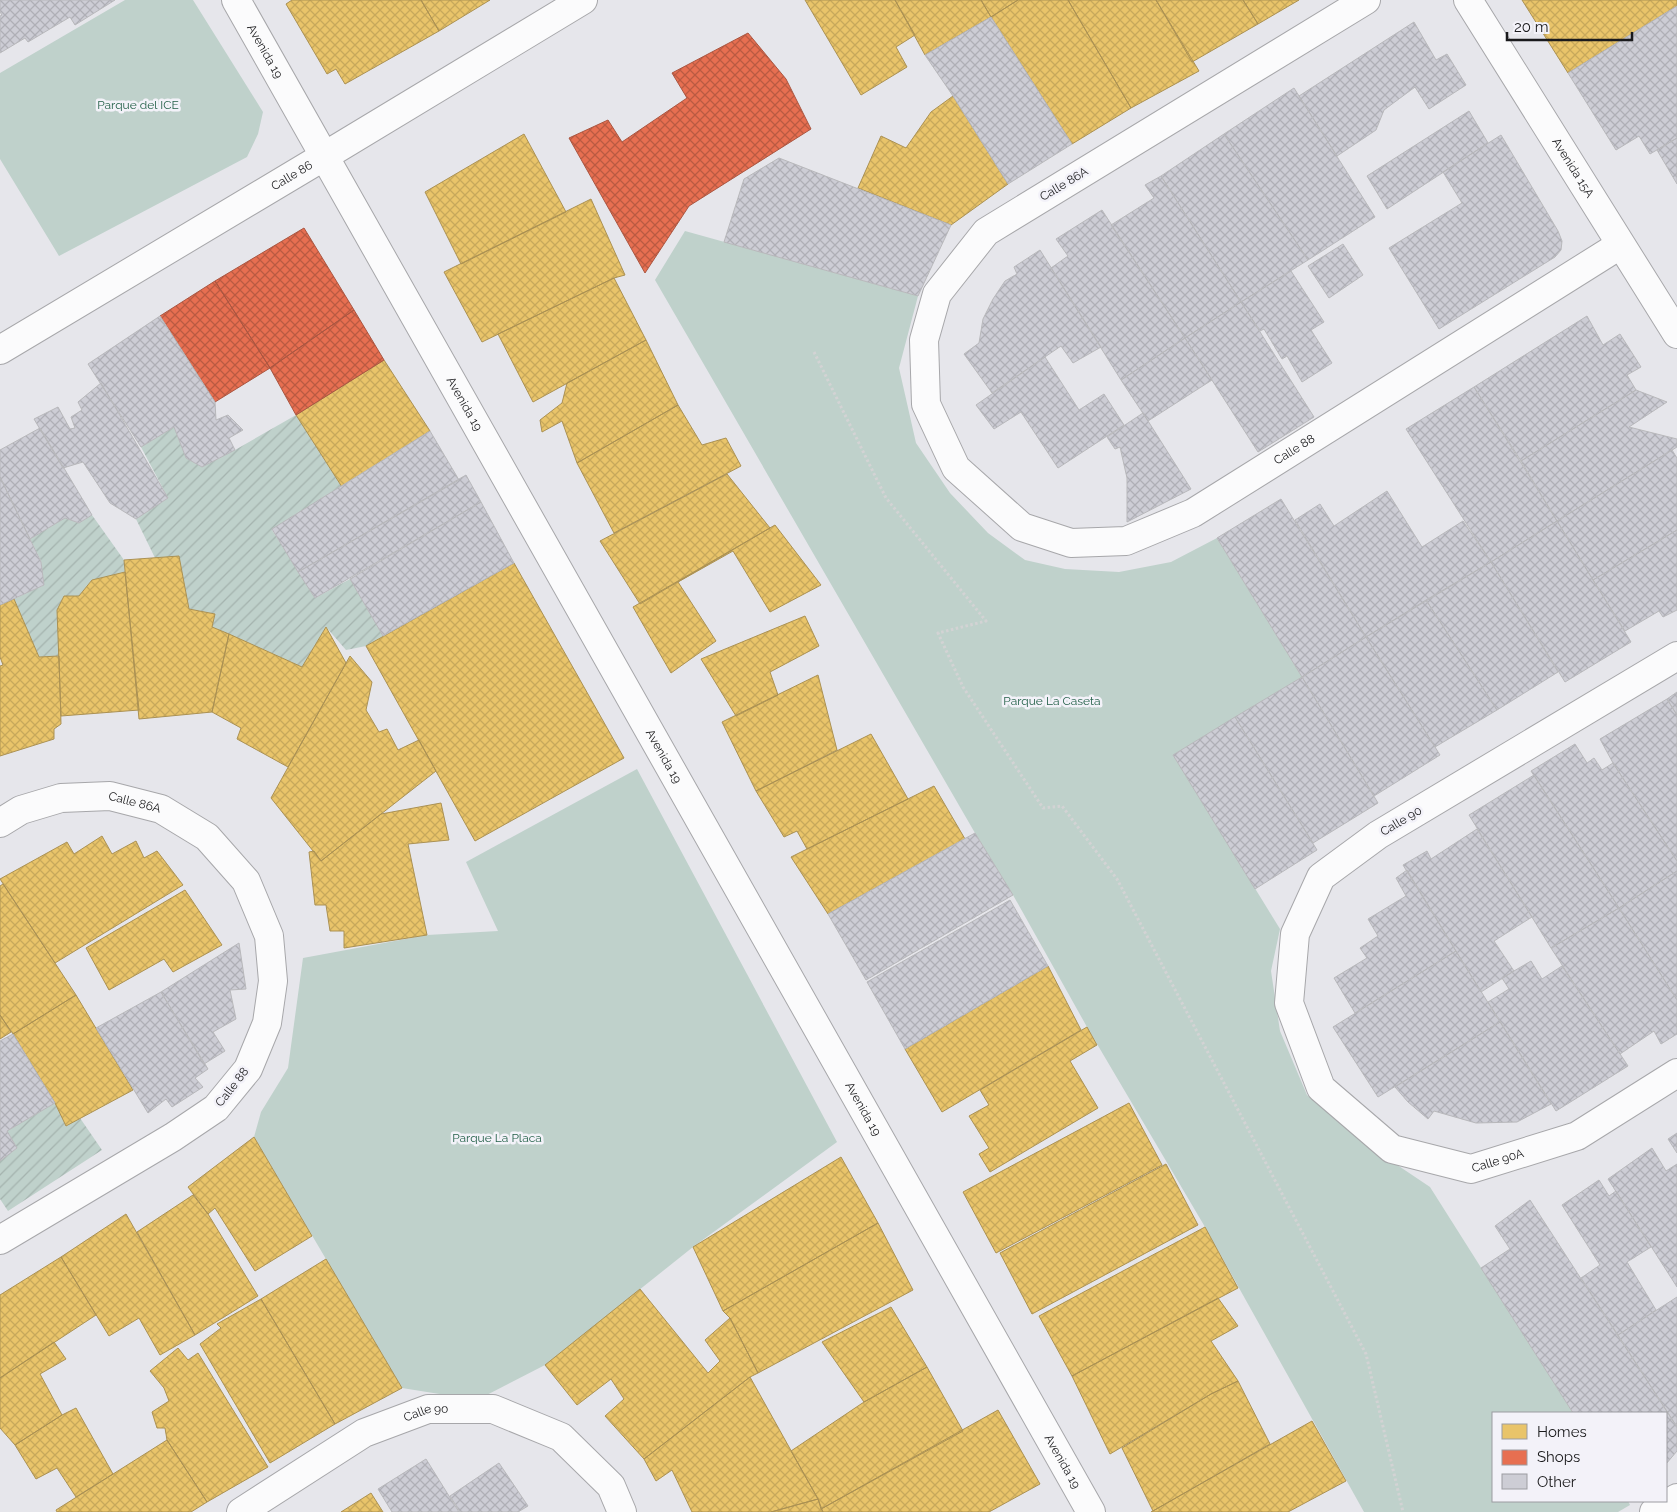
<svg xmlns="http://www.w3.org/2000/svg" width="1677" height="1512" viewBox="0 0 1677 1512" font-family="Raleway,sans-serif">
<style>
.green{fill:#bfd1cb}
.garden{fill:url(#garden-furrows)}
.homes{fill:url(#homes-cross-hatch);stroke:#ab9153}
.shops{fill:url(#shops-cross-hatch);stroke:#aa5641}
.building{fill:url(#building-cross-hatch);stroke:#b8b8bb}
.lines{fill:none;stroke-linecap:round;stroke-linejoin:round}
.street-casing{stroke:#a7a7aa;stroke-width:30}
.secondary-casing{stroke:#a7a7aa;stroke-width:30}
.path{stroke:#d3d3d4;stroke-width:3;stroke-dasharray:2.5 2.5;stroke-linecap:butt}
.street{stroke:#fbfbfc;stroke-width:28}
.secondary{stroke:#fbfbfc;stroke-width:28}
.labels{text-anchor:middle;stroke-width:5;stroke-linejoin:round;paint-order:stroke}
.street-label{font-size:12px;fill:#1a1a1c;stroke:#f3f2f9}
.park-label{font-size:12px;fill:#246149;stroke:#f3f2f9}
</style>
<defs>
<pattern id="garden-furrows" width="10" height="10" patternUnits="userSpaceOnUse" patternTransform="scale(1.25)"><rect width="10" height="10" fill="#bfd1cb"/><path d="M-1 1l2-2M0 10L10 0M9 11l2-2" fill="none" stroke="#a4b3ae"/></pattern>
<pattern id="homes-cross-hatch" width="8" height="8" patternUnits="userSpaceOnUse" patternTransform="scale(1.25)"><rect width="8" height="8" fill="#e9c46a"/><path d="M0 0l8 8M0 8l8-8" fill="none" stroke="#c7a85b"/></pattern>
<pattern id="shops-cross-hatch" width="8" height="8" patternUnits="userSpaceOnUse" patternTransform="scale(1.25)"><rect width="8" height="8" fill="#e76f51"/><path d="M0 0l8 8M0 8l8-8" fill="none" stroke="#ba5a42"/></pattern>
<pattern id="building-cross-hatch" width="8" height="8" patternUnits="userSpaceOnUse" patternTransform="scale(1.25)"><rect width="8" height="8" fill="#cdcdd5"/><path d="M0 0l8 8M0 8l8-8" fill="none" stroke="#afafb6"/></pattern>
</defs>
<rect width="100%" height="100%" fill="#e6e6eb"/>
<path class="green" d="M125,0H193L263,112L258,134L247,157L59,256L0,159V73Z
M685,231L918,296L899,368L916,443L950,493L988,533L1025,560L1065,569L1119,572L1171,562L1217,538L1302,677L1173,755L1280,929L1271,971L1280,1031L1307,1095L1357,1138L1430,1187L1573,1413H1493V1501H1628L1630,1505L1618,1512H1364L1205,1227L1087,1027L1013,895L975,833L655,280Z
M637,769L837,1142L693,1247L545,1365L477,1400L402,1388L254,1137L261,1112L288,1068L303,958L427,935L498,931L466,862Z"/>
<path class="garden" d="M296,415L342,487L272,530L315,598L350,579L383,636L366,646L346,650L326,627L302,667L212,627L215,614L189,609L179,557L155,558L136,519L168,498L141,447L174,427L186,458L202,467L235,450Z
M92,515L124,560L125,572L92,580L79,596H64L59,607V656L39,657L14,599L44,585L41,561L30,539L65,518L79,523Z
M55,1103L66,1126L80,1118L102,1150L8,1211L0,1199V1161L17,1148L7,1131Z"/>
<path class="homes" d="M292,0H421L439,31L345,84L336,69L327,74L286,4Z
M421,0H490L439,31Z
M805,0H895L915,35L896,47L907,67L861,95Z
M895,0H981L991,17L925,55Z
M981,0H1018L991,17Z
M1018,0H1068L1131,108L1072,144L991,17Z
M1068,0H1156L1199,71L1131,108Z
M1156,0H1243L1258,24L1192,62Z
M1243,0H1299L1258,24Z
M1522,0H1677V6L1568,73Z
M953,96L1008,184L951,225L858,188L881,136L906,148L931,112Z
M524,134L566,212L461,264L425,192Z
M591,199L625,275L614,278L482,342L444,272Z
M614,278L646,340L533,402L498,334Z
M646,340L678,405L577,463L562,421L542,432L540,420L562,403L567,383Z
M384,360L430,431L342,487L296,415Z
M678,405L702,445L726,438L741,466L614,533L577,463Z
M727,474L770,528L640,604L600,541Z
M775,525L821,585L770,612L733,551L678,582L716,641L671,673L633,607Z
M179,556L189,609L215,614L212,627L229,634L212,712L139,719L124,560Z
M514,563L624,758L475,841L366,646Z
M125,572L139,710L61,716L57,610L64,596H79L92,580Z
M14,599L39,657L59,656L61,724L54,729V739L0,756V666L3,665L0,657V605Z
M805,616L819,646L770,672L778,695L736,716L701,659Z
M326,627L346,663L288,767L237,739L241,728L212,712L229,634L302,667Z
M350,656L372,682L366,710L379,732L387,729L398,750L419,740L436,771L321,861L271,798Z
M818,675L837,750L756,791L722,722Z
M871,734L908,799L807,849L797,831L784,837L756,791Z
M934,786L965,839L828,914L791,857Z
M441,803L449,840L408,844L427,935L344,948V931H330L326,905H315L309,852L314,851L321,861L381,814Z
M102,836L112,854L136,841L144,858L157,851L183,885L55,963L0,879L67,842L74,854Z
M3,884L76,995L13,1034L0,1015V886Z
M185,890L222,945L173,972L164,959L109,990L86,948Z
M1048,966L1081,1030L942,1112L905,1049Z
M76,995L133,1090L66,1126L55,1103L13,1034Z
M0,1015L11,1032L0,1039Z
M1087,1027L1097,1045L1070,1061L1098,1108L990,1172L979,1154L989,1148L969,1116L989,1105L980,1090Z
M1129,1103L1162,1165L996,1253L963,1192Z
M254,1137L312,1236L255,1271L215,1208L208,1214L188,1187Z
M841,1157L878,1223L723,1311L693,1247Z
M1166,1164L1198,1225L1032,1314L1000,1253Z
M193,1195L208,1214L258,1296L195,1335L137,1232Z
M126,1214L195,1335L160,1355L139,1318L109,1336L61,1257Z
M878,1223L913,1290L758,1373L730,1318L723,1311Z
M1205,1227L1238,1288L1072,1376L1039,1316Z
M61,1257L96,1315L0,1378V1295Z
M326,1259L402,1388L335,1424L261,1299Z
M640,1289L708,1373L720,1361L705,1340L730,1318L758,1373L750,1377L644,1459L605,1416L624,1399L611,1379L577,1405L545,1365Z
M1218,1298L1238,1326L1211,1341L1238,1381L1211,1394L1110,1454L1072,1376Z
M261,1299L335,1424L270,1463L200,1344L221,1328L217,1324Z
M891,1307L927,1367L864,1402L822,1342Z
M54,1342L66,1359L40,1374L62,1415L15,1445L0,1428V1378Z
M178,1348L188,1360L198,1353L268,1467L207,1502L167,1440L165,1428H157L152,1412L169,1401L164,1388L150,1371Z
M927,1367L963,1431L821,1509L818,1499L791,1451L864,1402Z
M750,1377L818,1499L771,1512H692L672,1470L656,1481L644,1459Z
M1238,1381L1270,1444L1153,1511L1122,1448L1211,1394Z
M76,1408L113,1474L76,1497L57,1468L36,1479L15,1445L62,1415Z
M998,1410L1040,1484L989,1512H823L821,1509Z
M1312,1421L1346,1481L1288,1512H1151Z
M167,1440L207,1502L191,1512H57L56,1510Z
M371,1493L383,1512H341Z
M818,1499L823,1512H771Z"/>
<path class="shops" d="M748,33L786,79L811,129L689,206L645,273L569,138L608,120L622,142L687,98L672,73Z
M304,228L354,310L270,368L215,281Z
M215,281L270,368L215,402L160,316Z
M354,310L384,360L296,415L270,368Z"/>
<path class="building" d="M0,0H115L75,25L70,17L28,42L25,38L0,53V16L2,15L0,12Z
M1677,6V138L1650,154L1639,136L1616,150L1568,73Z
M991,17L1072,144L1008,184L953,96L925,55Z
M1414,22L1436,60L1447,54L1466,85L1429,109L1415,87L1384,110L1376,130L1337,156L1299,96Z
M1294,88L1375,217L1308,260L1224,134Z
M1469,111L1488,143L1387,209L1367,176Z
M1224,134L1308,260L1241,302L1161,176Z
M1501,135L1558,231L1562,241L1561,250L1555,257L1439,329L1389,248L1462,203L1443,172Z
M1677,138V184L1657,150Z
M779,158L951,225L918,296L724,242L744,179Z
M1161,176L1241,302L1185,338L1111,225L1154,198L1145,185Z
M1102,210L1185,338L1121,380L1051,268L1068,256L1056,239Z
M1343,244L1363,275L1329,298L1308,266Z
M1040,250L1101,347L1073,363L1061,346L992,393L964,354L979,343L983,319L993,299L1005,281L1017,274L1014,267Z
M1291,271L1324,322L1311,330L1332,363L1302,382L1287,356L1282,359L1264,329L1260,331L1241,302Z
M1241,302L1314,417L1258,452L1185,338Z
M160,316L215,402L216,420L228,415L243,430L229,438L235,450L202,467L186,458L174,427L141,447L88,364Z
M1587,316L1603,345L1620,334L1641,367L1627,375L1636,390L1521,461L1474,387Z
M1185,338L1212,380L1148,421L1121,380Z
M1045,357L1079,410L1104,394L1124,425L1058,468L1021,412L994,429L976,405Z
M101,383L168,498L136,519L110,503L83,462L63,468L34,419L58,407L70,429L75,428L71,417L82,410L78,402Z
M1474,387L1557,521L1491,562L1406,429Z
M1636,390L1667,402L1629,427L1677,439V447L1557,521L1521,461Z
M1143,413L1191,489L1127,522V478L1120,447L1115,449L1107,437Z
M40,428L92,515L79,523L65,518L30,539L0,477V450Z
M430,431L459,480L298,572L272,529Z
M1672,450L1677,458V530L1593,580L1557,521Z
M466,475L481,502L315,598L298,572Z
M0,477L41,562L44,585L0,605Z
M1387,491L1422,547L1463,521L1491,562L1366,637L1295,520L1320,504L1334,526Z
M1281,499L1366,637L1302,677L1217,538Z
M481,502L514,563L383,636L350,579Z
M1557,521L1631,642L1565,682L1491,562Z
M1677,530V610L1663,617L1659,611L1625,631L1593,580Z
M1491,562L1558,672L1497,710L1426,600Z
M1426,600L1497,710L1435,747L1366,637Z
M1366,637L1440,755L1374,796L1302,677Z
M1302,677L1378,803L1313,843L1235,717Z
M1677,692V715L1667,699Z
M1667,699L1677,715V861L1613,763L1600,739Z
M1235,717L1317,850L1255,889L1173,755Z
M1575,744L1587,763L1594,758L1602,770L1613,763L1677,861V871L1619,908L1531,771Z
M1534,775L1619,908L1551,948L1469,815Z
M1477,829L1532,917L1494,941L1514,971L1481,992L1403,865L1427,851L1431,859Z
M975,833L1013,895L866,980L828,914Z
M1407,870L1456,951L1355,1013L1334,978L1367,958L1360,948L1378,936L1368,919L1406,896L1396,878Z
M1677,871V1000L1619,908Z
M1010,900L1048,966L905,1049L867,982Z
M1619,908L1677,1000V1034L1661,1044L1654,1031L1620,1054L1551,948Z
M239,943L246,989L230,990L236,1019L213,1032L225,1051L204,1064L161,992Z
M1456,951L1500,1022L1378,1097L1333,1027Z
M1531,961L1542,979L1562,966L1628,1066L1556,1111L1488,1002L1509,989L1502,978Z
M161,992L208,1069L195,1078L203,1087L172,1107L166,1099L148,1113L96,1028Z
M1500,1022L1551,1104L1517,1122L1476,1123L1434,1111L1428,1119L1408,1102L1395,1087Z
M13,1034L55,1103L7,1131L17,1148L0,1161V1041Z
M1677,1133V1153L1668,1139Z
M1652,1148L1666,1171L1677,1164V1287L1608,1179Z
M1599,1180L1609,1196L1616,1191L1651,1247L1627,1262L1656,1310L1618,1335L1581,1278L1600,1265L1562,1205Z
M1530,1200L1677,1427V1451L1666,1464V1413H1573L1481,1268L1510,1249L1495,1226Z
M1677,1297V1427L1618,1335Z
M426,1459L459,1512H392L378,1489Z
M499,1463L528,1506L518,1512H460L450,1496Z"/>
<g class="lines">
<g class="street-casing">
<g id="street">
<path id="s1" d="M236,0L1091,1512"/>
<path id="s2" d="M1366,0L986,232L937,294L924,340L926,404L956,468L1022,527L1071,543L1126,541L1193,513L1620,245"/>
<path id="s3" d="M1468,0L1677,334"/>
<path id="s4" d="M1677,656L1378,835L1321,877L1295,934L1289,1003L1321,1088L1392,1149L1471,1169L1577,1136L1677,1073"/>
<path id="s5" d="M0,823L21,810L61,798L110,796L161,809L207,837L246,881L269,936L273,981L267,1023L248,1069L216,1108L173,1137L0,1240"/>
<path id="s6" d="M241,1512L364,1433L428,1409H493L561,1437L611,1486L622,1512"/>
<path d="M1654,1512L1677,1498"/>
</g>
</g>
<g class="secondary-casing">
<g id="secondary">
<path id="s7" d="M0,350L323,157L583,0"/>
</g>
</g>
<path class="path" d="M814,352L886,498L986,621L938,633L963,687L1043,808L1062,806L1117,879L1366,1354L1403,1512"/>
<use href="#street" class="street"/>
<use href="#secondary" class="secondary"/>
</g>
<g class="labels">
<g class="street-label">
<text dy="4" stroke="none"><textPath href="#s1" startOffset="59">Avenida 19</textPath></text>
<text dy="4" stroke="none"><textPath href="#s3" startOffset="198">Avenida 15A</textPath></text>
<text dy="4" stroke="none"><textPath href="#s7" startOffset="340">Calle 86</textPath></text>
<text transform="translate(1064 184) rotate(-31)" y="4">Calle 86A</text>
<text dy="4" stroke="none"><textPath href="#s1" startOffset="464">Avenida 19</textPath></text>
<text dy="4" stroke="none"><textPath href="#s2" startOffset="1094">Calle 88</textPath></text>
<text dy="4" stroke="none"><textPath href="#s1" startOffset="869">Avenida 19</textPath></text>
<text dy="4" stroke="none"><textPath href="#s5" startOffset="141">Calle 86A</textPath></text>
<text transform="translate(1401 821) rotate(-31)" y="4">Calle 90</text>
<text transform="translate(232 1087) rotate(-52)" y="4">Calle 88</text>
<text dy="4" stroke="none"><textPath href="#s1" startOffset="1274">Avenida 19</textPath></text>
<text dy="4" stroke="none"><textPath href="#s4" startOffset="845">Calle 90A</textPath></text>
<text dy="4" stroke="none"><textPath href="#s6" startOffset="212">Calle 90</textPath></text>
<text dy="4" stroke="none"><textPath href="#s1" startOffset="1679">Avenida 19</textPath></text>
</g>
<g class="park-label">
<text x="138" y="109">Parque del ICE</text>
<text x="1052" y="705">Parque La Caseta</text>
<text x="497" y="1142">Parque La Placa</text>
</g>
</g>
<rect x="1492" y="1412" width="175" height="90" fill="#f3f2f9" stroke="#9c9ca1"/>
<rect x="1502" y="1424" width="25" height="15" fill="#e9c46a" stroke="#9c9ca1"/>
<text x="1537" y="1437" font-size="15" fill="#1a1a1c">Homes</text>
<rect x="1502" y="1450" width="25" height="15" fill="#e76f51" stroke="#9c9ca1"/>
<text x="1537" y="1462" font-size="15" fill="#1a1a1c">Shops</text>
<rect x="1502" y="1474" width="25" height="15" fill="#cdcdd5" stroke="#9c9ca1"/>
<text x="1537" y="1487" font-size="15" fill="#1a1a1c">Other</text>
<path d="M1507 32v8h125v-8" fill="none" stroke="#1a1a1c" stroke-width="2.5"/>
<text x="1514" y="32" font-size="15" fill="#1a1a1c" stroke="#f3f2f9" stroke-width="4" paint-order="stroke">20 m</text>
</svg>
